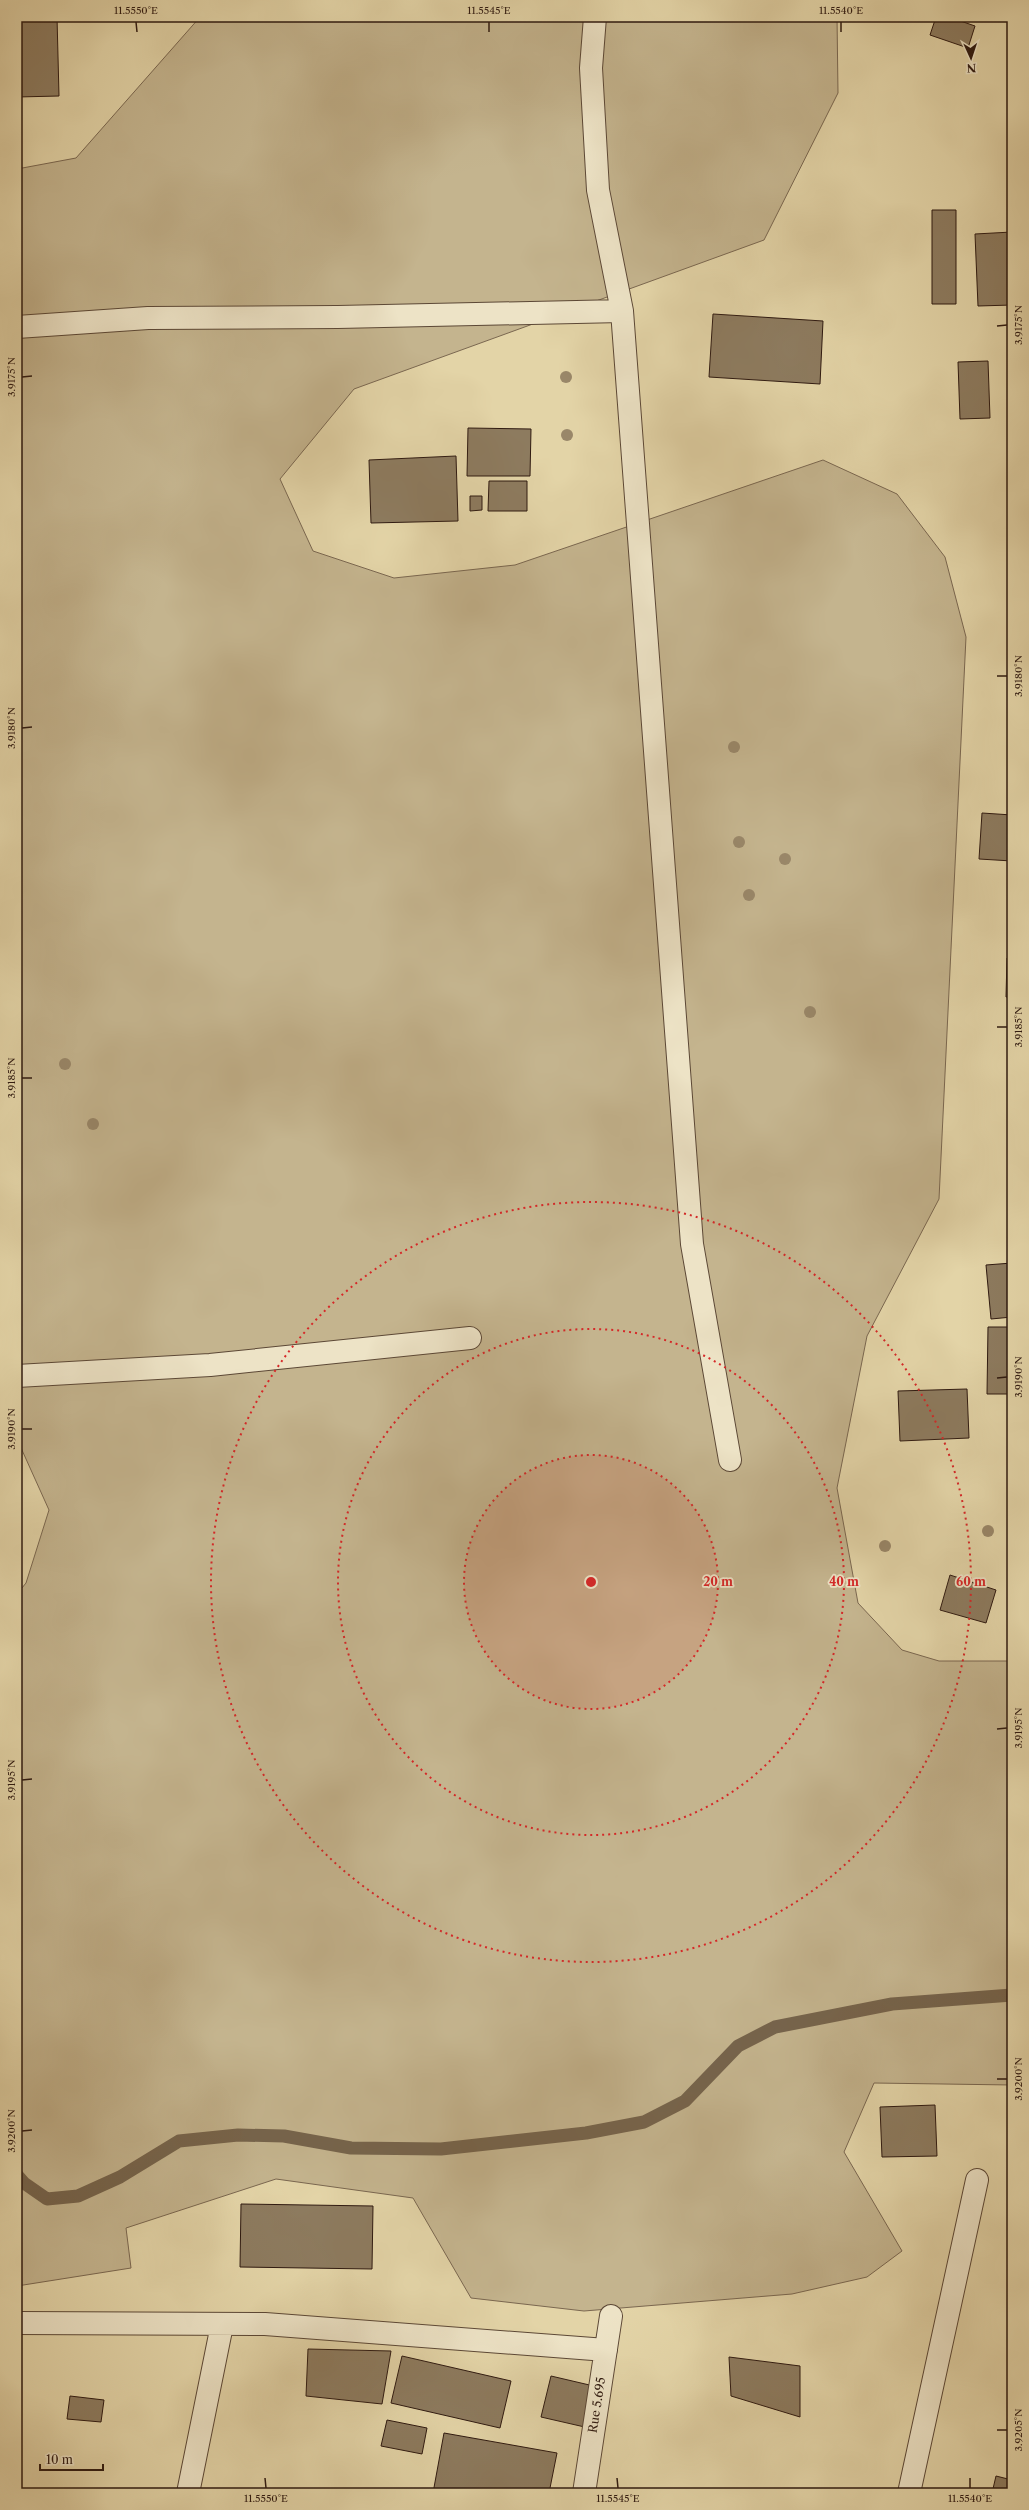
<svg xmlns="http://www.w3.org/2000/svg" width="1029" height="2510" viewBox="0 0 1029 2510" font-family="'Libre Caslon Text',serif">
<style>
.green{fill:#c4b48e;stroke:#7a6750}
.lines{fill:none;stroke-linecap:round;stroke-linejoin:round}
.stream{stroke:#76644c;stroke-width:13}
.building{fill:#8d7b5f;stroke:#2f1a11}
.minor-casing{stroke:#5c4836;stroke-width:24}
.minor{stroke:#ede3c6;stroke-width:22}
.tree{fill:#998769}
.ticks{fill:none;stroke:#2f1a11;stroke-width:1.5}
.ring{fill:none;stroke:#d62828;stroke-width:2;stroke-dasharray:2 4}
.labels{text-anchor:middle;stroke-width:3.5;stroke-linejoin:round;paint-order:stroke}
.street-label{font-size:12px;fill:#2f1a11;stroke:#ede3c6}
.centre{fill:#d62828;stroke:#ede3c6;stroke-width:2}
.ring-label{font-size:12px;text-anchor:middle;font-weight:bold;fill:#d62828;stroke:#ede3c6;stroke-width:3.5;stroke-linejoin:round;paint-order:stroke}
.neatline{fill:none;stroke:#2f1a11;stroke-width:1.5}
.ticks-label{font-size:10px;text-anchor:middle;fill:#2f1a11}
</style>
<rect width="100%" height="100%" fill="#e3d4a7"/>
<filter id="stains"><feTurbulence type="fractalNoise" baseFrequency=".005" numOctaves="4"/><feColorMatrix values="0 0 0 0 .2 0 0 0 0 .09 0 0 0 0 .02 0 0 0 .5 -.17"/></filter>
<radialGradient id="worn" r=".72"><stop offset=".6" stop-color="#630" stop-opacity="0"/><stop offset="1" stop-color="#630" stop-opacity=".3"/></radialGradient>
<path class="green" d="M200,17H837L838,93L764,240L354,389L280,479L313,551L394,578L515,565L823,460L897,494L945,557L966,637L939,1199L867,1336L837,1488L858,1603L902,1650L939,1661H1012V2085L874,2083L844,2152L902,2251L867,2277L792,2294L584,2311L471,2298L413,2198L276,2179L126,2228L131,2268L17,2286V1594L26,1583L49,1510L17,1439V169L76,158Z"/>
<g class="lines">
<path class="stream" d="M17,2175L24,2183L47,2199L78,2196L120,2177L179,2141L238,2135L284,2136L351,2148L441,2149L586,2133L644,2122L685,2101L738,2046L775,2027L892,2004L1012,1995"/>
</g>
<path class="building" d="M17,17H57L59,96L17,97Z
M936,17H949L975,26L968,48L930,35Z
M932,210H956V304H932Z
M1012,232V305L978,306L975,234Z
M713,314L823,321L820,384L709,377Z
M988,361L990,418L960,419L958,362Z
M468,428L531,429L530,476H467Z
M456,456L458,521L371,523L369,460Z
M489,481H527V511H488Z
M470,496H482V510L470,511Z
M982,813L1012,815V861L979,859Z
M1007,958H1012V997H1006Z
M1012,1263V1317L991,1319L986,1265Z
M988,1327H1012V1394H987Z
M967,1389L969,1438L900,1441L898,1391Z
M950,1575L996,1590L986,1623L940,1610Z
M935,2105L937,2156L882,2157L880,2107Z
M241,2204L373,2206L372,2269L240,2267Z
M308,2349L391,2351L382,2404L306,2396Z
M402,2356L511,2381L500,2428L391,2403Z
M729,2357L800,2366V2417L731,2396Z
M551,2376L598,2387L589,2428L541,2417Z
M70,2396L104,2400L101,2422L67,2419Z
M387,2420L427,2428L422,2454L381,2446Z
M444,2433L557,2453L549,2493H433Z
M17,2467L21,2469L17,2484Z
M996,2476L1012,2480V2493H992Z"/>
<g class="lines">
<g class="minor-casing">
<path id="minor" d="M595,17L591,68L598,190L622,311L692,1244L730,1460
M17,327L148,318L338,317L622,311
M17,1376L210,1365L470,1338
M17,2323L265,2324L606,2350
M188,2493L222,2325
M584,2493L611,2316
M909,2493L977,2180"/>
</g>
<use href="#minor" class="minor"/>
</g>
<g class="tree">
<circle cx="566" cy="377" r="6"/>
<circle cx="567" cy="435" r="6"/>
<circle cx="734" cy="747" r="6"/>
<circle cx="739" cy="842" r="6"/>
<circle cx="785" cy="859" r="6"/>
<circle cx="749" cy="895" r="6"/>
<circle cx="810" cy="1012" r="6"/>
<circle cx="65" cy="1064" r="6"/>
<circle cx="93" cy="1124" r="6"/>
<circle cx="988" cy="1531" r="6"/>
<circle cx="885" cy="1546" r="6"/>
</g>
<path class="ticks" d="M136,22L137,32M489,22V32M841,22V32M997,326L1007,325M22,377L32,376M997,676H1007M22,728L32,727M997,1027H1007M22,1078H32M997,1378L1007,1377M22,1429H32M997,1729L1007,1728M22,1780L32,1779M997,2079H1007M22,2131L32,2130M997,2430H1007M265,2478L266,2488M617,2478L618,2488M970,2478V2488"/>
<circle cx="591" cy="1582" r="127" fill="#d62828" fill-opacity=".12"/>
<g class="ring">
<circle cx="591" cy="1582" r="127"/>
<circle cx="591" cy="1582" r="253"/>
<circle cx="591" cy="1582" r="380"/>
</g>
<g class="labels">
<g class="street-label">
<text transform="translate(597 2405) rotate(-81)" y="4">Rue 5.695</text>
</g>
</g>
<circle cx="591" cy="1582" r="6" class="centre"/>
<g class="ring-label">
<text x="718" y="1586">20 m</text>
<text x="844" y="1586">40 m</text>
<text x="971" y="1586">60 m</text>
</g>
<rect width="1029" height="2510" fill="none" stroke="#e3d4a7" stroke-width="44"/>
<g transform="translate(971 58) rotate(177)" stroke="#ede3c6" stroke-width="3" paint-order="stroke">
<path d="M0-3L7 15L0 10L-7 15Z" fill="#2f1a11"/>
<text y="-6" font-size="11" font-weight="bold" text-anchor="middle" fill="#2f1a11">N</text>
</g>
<path d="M40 2464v6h63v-6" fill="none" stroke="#2f1a11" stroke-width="2"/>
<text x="46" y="2464" font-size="12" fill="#2f1a11" stroke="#ede3c6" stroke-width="3" paint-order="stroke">10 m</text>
<rect x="22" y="22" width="985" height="2466" class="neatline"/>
<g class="ticks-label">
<text x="136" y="14">11.5550°E</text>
<text x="489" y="14">11.5545°E</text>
<text x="841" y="14">11.5540°E</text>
<text transform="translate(1018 325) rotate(-90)" y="4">3.9175°N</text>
<text transform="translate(11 377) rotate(-90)" y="4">3.9175°N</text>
<text transform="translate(1018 676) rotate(-90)" y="4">3.9180°N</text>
<text transform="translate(11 728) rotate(-90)" y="4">3.9180°N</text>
<text transform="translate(1018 1027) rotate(-90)" y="4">3.9185°N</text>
<text transform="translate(11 1078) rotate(-90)" y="4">3.9185°N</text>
<text transform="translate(1018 1377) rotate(-90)" y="4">3.9190°N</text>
<text transform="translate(11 1429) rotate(-90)" y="4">3.9190°N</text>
<text transform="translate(1018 1728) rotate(-90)" y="4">3.9195°N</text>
<text transform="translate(11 1780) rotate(-90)" y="4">3.9195°N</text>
<text transform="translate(1018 2079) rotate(-90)" y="4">3.9200°N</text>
<text transform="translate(11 2131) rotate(-90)" y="4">3.9200°N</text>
<text transform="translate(1018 2430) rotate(-90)" y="4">3.9205°N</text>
<text x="266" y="2502">11.5550°E</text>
<text x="618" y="2502">11.5545°E</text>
<text x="970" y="2502">11.5540°E</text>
</g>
<rect width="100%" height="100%" filter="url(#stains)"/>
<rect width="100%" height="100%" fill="url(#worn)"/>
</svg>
